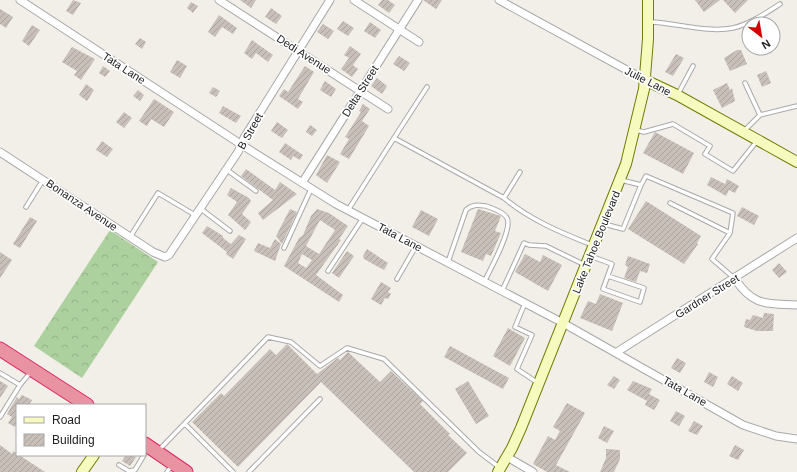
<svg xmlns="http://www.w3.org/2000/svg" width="797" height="472" viewBox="0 0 797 472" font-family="Arial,sans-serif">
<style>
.forest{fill:url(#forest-crowns)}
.building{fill:url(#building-hatch);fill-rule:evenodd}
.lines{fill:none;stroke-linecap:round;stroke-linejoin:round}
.lane-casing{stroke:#a9a9a9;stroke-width:5.5}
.street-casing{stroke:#a9a9a9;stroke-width:9}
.secondary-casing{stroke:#707d05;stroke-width:12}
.highway-casing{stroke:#dc2a67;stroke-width:15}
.lane{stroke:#fff;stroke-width:3.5}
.street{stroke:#fff;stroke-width:7}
.secondary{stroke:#f7fabf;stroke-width:10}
.highway{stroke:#e892a2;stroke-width:13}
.labels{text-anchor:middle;stroke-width:3.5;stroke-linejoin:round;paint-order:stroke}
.street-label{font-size:11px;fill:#222;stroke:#fff}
</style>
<defs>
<pattern id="forest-crowns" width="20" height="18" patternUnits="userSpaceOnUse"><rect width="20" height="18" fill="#add19e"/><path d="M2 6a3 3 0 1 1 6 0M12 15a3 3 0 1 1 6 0" fill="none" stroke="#95b388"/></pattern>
<pattern id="building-hatch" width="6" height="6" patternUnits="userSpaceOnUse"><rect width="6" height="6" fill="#c7bfb8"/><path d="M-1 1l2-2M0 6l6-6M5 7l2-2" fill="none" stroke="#aba49e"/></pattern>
</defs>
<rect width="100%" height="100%" fill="#f2efe9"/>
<path class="forest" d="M110,230L158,262L82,378L34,346Z"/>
<path class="building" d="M73,0L81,3L73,15L66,11Z
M240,0H256L251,8Z
M382,0H388L395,5L389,13L378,5Z
M423,0H442L436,9Z
M695,0H720L704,12Z
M723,0H748L735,13Z
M191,2L198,6L193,13L187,8Z
M271,8L282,16L276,24L265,17Z
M0,9L13,17L6,28L0,24Z
M219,15L237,28L233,34L222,27L215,37L208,32Z
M343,21L354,28L348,36L337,29Z
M370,22L381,30L375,38L364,31Z
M323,24L334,31L328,39L317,32Z
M32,25L40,30L29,46L22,41Z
M140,38L146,42L142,49L135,44Z
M252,40L273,55L268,62L256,53L252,59L244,53Z
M350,46L361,54L353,65L358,69L352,77L341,69L349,58L344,55Z
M72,47L95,59L81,80L74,75L77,71L62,62Z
M737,50H741L747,64L730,71L724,58Z
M676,54L684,58L673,76L665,72Z
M399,56L410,63L404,71L393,64Z
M177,60L187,66L180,78L170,72Z
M103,66L110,71L105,77L99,73Z
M305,66L314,72L298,99L303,102L298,109L279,96L284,89L288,92Z
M766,71L771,83L762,87L757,75Z
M377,78L387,86L382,94L371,86Z
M325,81L336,89L331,97L320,90Z
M727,83L730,90L732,88L735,101L722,108L713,90Z
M86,84L94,90L87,101L79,95Z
M213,87L220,91L216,97L209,93Z
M138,90L144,95L140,101L133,96Z
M154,99L174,112L164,127L151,119L147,126L139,121Z
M363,104L370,109L362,121L369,126L349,159L340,154L349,139L345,137L361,112L359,111Z
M223,106L241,116L236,123L219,113Z
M124,112L132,118L124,128L116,122Z
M277,122L288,130L282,138L271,131Z
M310,125L317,130L312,136L306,132Z
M655,132L694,153L683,174L643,153Z
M102,141L113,149L107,157L96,150Z
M285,143L303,155L300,160L293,156L291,160L279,152Z
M327,155L340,162L327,183L316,175Z
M246,169L275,190L280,182L297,194L263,220L258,213L273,200L241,176Z
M711,177L725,184L727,179L739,186L735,193L729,190L726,196L707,185Z
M231,188L249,198L251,201L242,214L251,222L245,230L228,215L237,202L227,195Z
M646,201L701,236L697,243L698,244L684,264L628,229Z
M742,207L759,216L754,225L737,216Z
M290,209L297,212L282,244L276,236Z
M317,209L329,213L348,226L339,239L341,240L316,275L343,295L339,302L284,266L299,238L303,235L311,216ZM320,220L335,230L319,254L306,246ZM302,254L312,260L306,268L298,263Z
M478,209L501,216L495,231L501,233L491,256L486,254L483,261L461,252Z
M421,210L438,219L429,236L412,227Z
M30,217L37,221L20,248L13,244Z
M207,226L223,236V238L231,244L239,235L246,239L233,259L226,254L227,252L202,233Z
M275,239L281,244L275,261L254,251L258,243L270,248Z
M367,249L388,263L384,270L364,259L363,256Z
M347,251L354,256L339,278L332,273Z
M0,252L12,260L0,278Z
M525,254L540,262L543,255L562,265L548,291L515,272Z
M628,256L650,264L647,273L640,271L636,282L624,278L628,267L625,265Z
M779,263L787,272L779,278L772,270Z
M381,282L391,288L388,292L391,294L388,299L385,298L381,305L371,299Z
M600,294L623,303L612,331L580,318L588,301L596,304Z
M764,313L774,314L773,331H757L744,327L746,319L750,320L753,315L763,318Z
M508,328L525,338L510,366L493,356Z
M287,344L317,374L338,358L340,360L348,352L380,382L391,371L423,401L420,404L450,434L448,435L467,453L448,472H414L321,382L238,467L192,422L221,393L224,396L270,349L276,355Z
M450,346L509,378L503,389L444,357Z
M677,358L686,363L680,373L671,368Z
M709,372L718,377L713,387L704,382Z
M614,376L620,380L614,389L607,385Z
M732,376L743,383L738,391L727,384Z
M0,381L8,386L0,398Z
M468,381L489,416L476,424L455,389Z
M633,381L652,389L649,394L660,400L654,410L645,405L647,401L627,390Z
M22,395L32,400L29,405H17V424L15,427L8,423L12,417L7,414L17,397L19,399Z
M567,403L585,413L556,465L570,472H547L533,464L548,436L555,440L560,431L553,427Z
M676,411L685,416L679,426L670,421Z
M694,421L703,426L697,435L688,431Z
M604,426L614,431L607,443L598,438Z
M0,445L12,454L13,451L45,472H0Z
M735,445L744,450L738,460L729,456Z
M606,449L620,450V459L614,472H600L606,458Z
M126,455H133L136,457L130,466L122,461Z"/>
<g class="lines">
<g class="lane-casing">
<path id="lane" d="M650,22C677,23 707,33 733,28C750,24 766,13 780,4
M745,83L760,115
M678,94L693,66
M635,130L644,132L673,124L710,146L705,154L733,171L757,141
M744,131L760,115L797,106
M394,138L427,87
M227,170L256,191
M520,172L504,198C528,219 562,233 592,245
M621,180L641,185L646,176L733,213L730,233L670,203
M26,207L43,180
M201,209L230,231
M348,210L394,138L504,198
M604,224L623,229L641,185
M730,233L712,259L734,278
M130,237L158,193L195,215
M284,248L311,189
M590,256L612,264L603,289L640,302L644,288L608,276
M448,262L466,210C472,204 478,205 486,206C492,208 504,212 507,218C513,229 490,270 484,282
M328,271L363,218
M397,279L416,246
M502,291L524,243L529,245L546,246L585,265
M525,303L515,327L532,335L517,369L538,383
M0,373L20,385L30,373
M0,417L20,385
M185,424L233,472
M159,450L268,337L291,342L320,366L347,348L384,359L479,452L499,467
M119,465L129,471L135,470L144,455
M167,472L172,465
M249,472L320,399"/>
</g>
<g class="street-casing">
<path id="street" d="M20,0L242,145L336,204L563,323L743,425L776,436L797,439
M219,0L388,109
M354,0L419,42
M499,0L645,80
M0,152L153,252L165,257L169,255L238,152L244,138L330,0
M302,183L418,0
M735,279C754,307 766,303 797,305
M617,352L797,238
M507,457L533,472"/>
</g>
<g class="secondary-casing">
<path id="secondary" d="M645,80L677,95L797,162
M82,472L94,455
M498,472L512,448L521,428L626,164L644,89L648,39V0"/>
</g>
<g class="highway-casing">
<path id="highway" d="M0,349L87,405
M145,444L186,472"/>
</g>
<use href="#lane" class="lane"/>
<use href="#street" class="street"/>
<use href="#secondary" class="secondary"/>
<use href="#highway" class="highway"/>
</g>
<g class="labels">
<g class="street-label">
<text transform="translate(304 54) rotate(33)" y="4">Dedi Avenue</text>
<text transform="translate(124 68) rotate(33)" y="4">Tata Lane</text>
<text transform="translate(648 81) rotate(27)" y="4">Julie Lane</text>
<text transform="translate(360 91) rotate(-58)" y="4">Delta Street</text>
<text transform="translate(250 131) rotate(-61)" y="4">B Street</text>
<text transform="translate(82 205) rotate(34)" y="4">Bonanza Avenue</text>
<text transform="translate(400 237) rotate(28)" y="4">Tata Lane</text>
<text transform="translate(596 242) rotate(-68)" y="4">Lake Tahoe Boulevard</text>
<text transform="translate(707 296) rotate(-32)" y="4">Gardner Street</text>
<text transform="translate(685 391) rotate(30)" y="4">Tata Lane</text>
</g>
</g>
<rect x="16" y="404" width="130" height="52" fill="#ffffff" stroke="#a7a7a7"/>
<rect x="24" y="417" width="20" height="6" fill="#f7fabf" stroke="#a7a7a7"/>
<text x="52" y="424" font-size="12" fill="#222222">Road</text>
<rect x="24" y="434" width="20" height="12" fill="url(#building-hatch)" stroke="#a7a7a7"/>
<text x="52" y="444" font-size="12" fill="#222222">Building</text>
<g transform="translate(761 36) rotate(149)"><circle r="19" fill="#ffffff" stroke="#a7a7a7"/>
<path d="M0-3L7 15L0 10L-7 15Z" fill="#d40000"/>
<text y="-6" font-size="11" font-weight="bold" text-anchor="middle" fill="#222222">N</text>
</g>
</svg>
